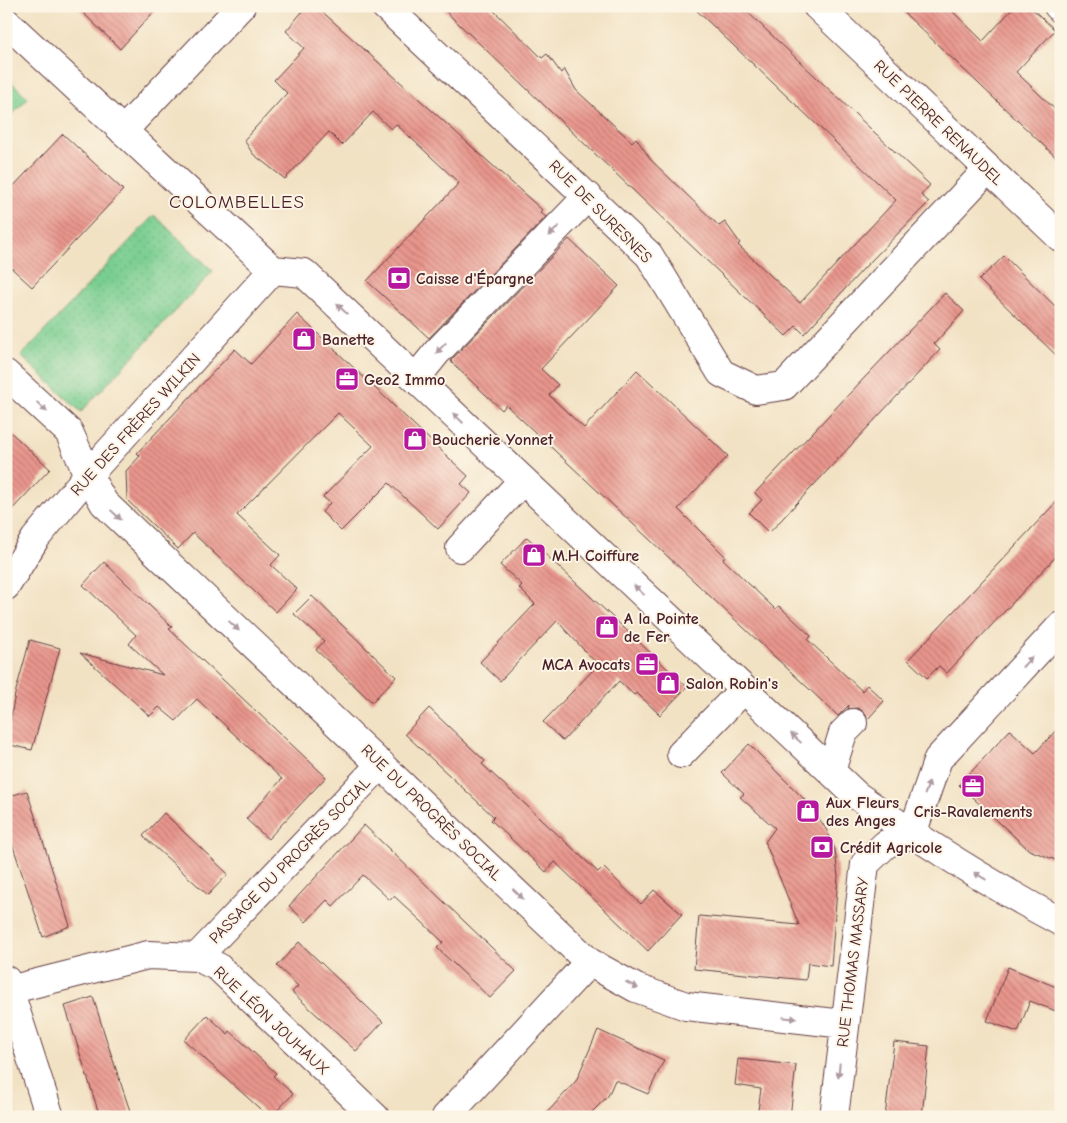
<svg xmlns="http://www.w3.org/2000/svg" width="1067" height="1123" viewBox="0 0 1067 1123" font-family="'Comic Neue',sans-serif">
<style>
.green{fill:url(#green-dots);stroke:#62765e}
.building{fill:url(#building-back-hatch)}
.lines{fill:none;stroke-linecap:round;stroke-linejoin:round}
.minor-casing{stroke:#633c42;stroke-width:30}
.minor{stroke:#fff;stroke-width:28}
.oneway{fill:#ae9aa0}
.labels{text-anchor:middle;stroke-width:4;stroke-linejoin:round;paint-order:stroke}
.street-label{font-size:16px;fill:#4a1f2b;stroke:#fcf5e5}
.poi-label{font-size:16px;font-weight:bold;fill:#4a1f2b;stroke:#fcf5e5;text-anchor:start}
.quarter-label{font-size:19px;letter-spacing:1px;fill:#4a1f2b;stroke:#fcf5e5}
</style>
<defs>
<pattern id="green-dots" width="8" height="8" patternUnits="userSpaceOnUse" patternTransform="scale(1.25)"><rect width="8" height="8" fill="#79ce91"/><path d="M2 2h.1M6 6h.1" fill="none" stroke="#6ab07d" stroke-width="1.8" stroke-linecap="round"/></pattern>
<pattern id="building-back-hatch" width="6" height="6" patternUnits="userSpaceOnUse" patternTransform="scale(1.25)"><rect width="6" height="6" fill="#e9968d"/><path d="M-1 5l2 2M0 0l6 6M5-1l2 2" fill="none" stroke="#bf7a73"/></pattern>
</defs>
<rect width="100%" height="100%" fill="#fcf5e5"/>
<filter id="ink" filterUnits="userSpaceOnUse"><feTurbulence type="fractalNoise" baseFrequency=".02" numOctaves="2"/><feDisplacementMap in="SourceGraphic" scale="10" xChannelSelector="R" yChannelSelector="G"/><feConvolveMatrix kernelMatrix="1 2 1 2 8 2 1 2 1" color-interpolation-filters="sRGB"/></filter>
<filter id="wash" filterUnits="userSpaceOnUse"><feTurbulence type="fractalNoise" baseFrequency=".0096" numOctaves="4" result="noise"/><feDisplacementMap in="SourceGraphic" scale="20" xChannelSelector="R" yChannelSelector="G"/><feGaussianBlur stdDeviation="1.12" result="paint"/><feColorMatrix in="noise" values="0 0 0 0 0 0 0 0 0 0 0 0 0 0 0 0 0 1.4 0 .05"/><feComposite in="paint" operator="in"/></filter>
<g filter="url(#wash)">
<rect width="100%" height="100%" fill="#f2e2c4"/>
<path class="green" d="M6,77L28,98L6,121Z
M154,215L213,271L81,412L21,356Z"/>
<g id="blocks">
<path class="building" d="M76,6H159L120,49Z
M307,6H316L542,210L540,212L546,217L429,338L367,281L459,183L396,124L391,129L373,112L342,145L329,132L285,179L253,154L244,140L287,93L274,80L304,48L286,31Z
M440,6H489L542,58L547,54L561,73L564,69L576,90L632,142L636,138L651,160L719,226L725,222L740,243L738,245L800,303L896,200L692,6H741L930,185L921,195L929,202L865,267L804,334L796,326L786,336Z
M897,6H947L983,41L1015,6H1029L1055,30L1016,72L1061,115V162Z
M63,134L123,190L32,287L6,263V194Z
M569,239L619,286L541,369L558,385L549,395L584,428L637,370L728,456L678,509L725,556L723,559L775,609L779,606L811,636L808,640L862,691L867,685L884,701L868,719L864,712L858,708L848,709L849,705L838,716L506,405L502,410L452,363L451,360Z
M1004,256L1061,312V360L979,280Z
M945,293L964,311L934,344L940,350L769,533L749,513L762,500L755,493Z
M297,314L468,476L461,484L471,493L438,529L389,483L341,531L322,512L330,503L323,497L373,446L338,413L237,515L280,555L271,565L297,589L276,612L193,533L178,549L127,500L126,471L140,456L137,453L235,349L251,364Z
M6,428L50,469L6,516Z
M1061,497V551L947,673L939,666L927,678L908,660Z
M527,537L687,687L660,715L637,693L634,695L619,681L563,741L543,722L598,665L557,621L500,681L480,662L535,604L519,588L522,585L500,565Z
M104,562L172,627L169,629L326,777L268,839L246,819L282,779L197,699L176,721L159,707L150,716L80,653L163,675L129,644L136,635L83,585Z
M312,596L396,677L372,702L316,650L324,641L294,614Z
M30,640L60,648L32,750L6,744L15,694Z
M429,708L485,761L482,764L598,872L603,867L641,904L654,890L682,914L648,951L555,862L546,872L491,820L494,817L405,734Z
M1061,725V862L1029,850L959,785L1010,730L1035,753Z
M749,744L810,805L826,829L835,850L838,877L831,966L808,963L806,980L694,969L699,916L799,925L765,842L775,828L740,797L744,794L722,773Z
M27,791L70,926L43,937L6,825V797Z
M164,813L228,874L208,895L143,836Z
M364,825L516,971L490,998L437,948L443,942L420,920L394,896L390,900L363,875L333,906L327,900L306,922L289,906Z
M299,942L383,1022L356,1051L292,992L298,986L277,966Z
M1008,967L1061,989V1013L1030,1001L1018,1032L987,1021Z
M93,997L109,1048L132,1117H100L65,1006Z
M207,1015L228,1034L230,1031L276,1073L273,1076L293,1094L271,1117H269L184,1040Z
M598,1030L664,1060L648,1094L615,1080L608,1096L587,1117H543L576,1081Z
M894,1042L929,1046L922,1117H885Z
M738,1059L796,1065L790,1117H757L761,1089L735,1085Z"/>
</g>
</g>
<g filter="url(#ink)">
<use href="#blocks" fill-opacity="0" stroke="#633c42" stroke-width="1"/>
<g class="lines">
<g class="minor-casing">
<path id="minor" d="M385,6L649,255L721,373L756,390L784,386L988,169
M817,6L1061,238
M1058,6L1061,9
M6,22L273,270
M123,131L241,6
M273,270L304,273L856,795C922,841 989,884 1061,922
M6,374L69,432L88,475L104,503L589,962L636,988L686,1006L844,1024
M416,378L437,352L588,196
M460,548L523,480
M6,586L35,539L88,475L273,270
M681,754L744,689
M831,771L843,733L853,723
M912,834L938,759L1061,626
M197,957L381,764
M6,980L50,1117
M9,990L148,955L197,957L218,967L375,1117
M446,1117L589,962
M834,1117L865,864L886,844L912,834"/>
</g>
<use href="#minor" class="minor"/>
</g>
<defs><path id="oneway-solid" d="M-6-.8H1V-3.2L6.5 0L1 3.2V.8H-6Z" transform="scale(1.25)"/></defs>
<g class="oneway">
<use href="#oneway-solid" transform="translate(554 231) rotate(134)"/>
<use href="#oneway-solid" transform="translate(342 309) rotate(-137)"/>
<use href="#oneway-solid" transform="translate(441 348) rotate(133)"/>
<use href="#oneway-solid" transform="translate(42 407) rotate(43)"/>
<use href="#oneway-solid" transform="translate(458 418) rotate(-136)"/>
<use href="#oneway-solid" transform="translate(116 515) rotate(43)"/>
<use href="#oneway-solid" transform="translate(639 590) rotate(-137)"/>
<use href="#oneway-solid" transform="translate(234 626) rotate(43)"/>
<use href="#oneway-solid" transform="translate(1027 662) rotate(-47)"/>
<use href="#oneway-solid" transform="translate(796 738) rotate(-137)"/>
<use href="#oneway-solid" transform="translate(927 788) rotate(-70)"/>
<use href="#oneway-solid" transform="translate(980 876) rotate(-149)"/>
<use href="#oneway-solid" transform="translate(518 894) rotate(44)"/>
<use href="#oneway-solid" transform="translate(632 985) rotate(27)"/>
<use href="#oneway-solid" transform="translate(790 1018) rotate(6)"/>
<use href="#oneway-solid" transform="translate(839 1070) rotate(96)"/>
</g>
</g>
<defs>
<g id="bank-square" transform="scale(1.25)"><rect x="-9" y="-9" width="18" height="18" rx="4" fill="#b5179e" stroke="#fcf5e5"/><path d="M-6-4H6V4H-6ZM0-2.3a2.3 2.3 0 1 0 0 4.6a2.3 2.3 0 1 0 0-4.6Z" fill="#fff"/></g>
<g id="shop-square" transform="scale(1.25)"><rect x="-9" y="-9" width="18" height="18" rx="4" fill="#b5179e" stroke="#fcf5e5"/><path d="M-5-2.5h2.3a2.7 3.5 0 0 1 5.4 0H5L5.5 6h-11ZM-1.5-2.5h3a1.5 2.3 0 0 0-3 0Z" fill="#fff"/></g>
<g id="office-square" transform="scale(1.25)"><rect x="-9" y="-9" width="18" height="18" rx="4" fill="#b5179e" stroke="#fcf5e5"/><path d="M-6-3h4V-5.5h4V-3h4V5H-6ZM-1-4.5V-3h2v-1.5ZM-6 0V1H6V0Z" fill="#fff"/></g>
</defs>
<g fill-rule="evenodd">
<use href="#bank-square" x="399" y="278"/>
<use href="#shop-square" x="304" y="339"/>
<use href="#office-square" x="347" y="379"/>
<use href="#shop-square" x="415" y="439"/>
<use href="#shop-square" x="534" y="555"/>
<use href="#shop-square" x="607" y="627"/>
<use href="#office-square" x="647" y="664"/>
<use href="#shop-square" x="668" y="683"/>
<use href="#office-square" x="973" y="786"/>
<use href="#shop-square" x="808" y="811"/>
<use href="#bank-square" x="822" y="847"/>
</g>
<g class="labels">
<g class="street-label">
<text transform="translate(939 122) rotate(44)" y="6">RUE PIERRE RENAUDEL</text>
<text transform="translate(601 211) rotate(45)" y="6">RUE DE SURESNES</text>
<text transform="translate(135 424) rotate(-48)" y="6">RUE DES FRÈRES WILKIN</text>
<text transform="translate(432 812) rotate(44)" y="6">RUE DU PROGRÈS SOCIAL</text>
<text transform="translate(289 860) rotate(-46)" y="6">PASSAGE DU PROGRÈS SOCIAL</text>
<text transform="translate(852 962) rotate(-83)" y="6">RUE THOMAS MASSARY</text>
<text transform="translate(272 1020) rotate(43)" y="6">RUE LÉON JOUHAUX</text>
</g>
<g class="poi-label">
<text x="416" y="284">Caisse d'Épargne</text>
<text x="322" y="345">Banette</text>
<text x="364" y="385">Geo2 Immo</text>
<text x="432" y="445">Boucherie Yonnet</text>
<text x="552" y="561">M.H Coiffure</text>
<text x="624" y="624">A la Pointe<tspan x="624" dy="18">de Fer</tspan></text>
<text x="630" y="670" text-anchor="end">MCA Avocats</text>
<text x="686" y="689">Salon Robin's</text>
<text x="826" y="808">Aux Fleurs<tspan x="826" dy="18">des Anges</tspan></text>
<text x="973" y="817" text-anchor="middle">Cris-Ravalements</text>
<text x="840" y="853">Crédit Agricole</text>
</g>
<g class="quarter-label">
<text x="237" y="208">COLOMBELLES</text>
</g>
</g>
<rect width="1067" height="1123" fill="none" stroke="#fcf5e5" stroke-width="25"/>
</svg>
